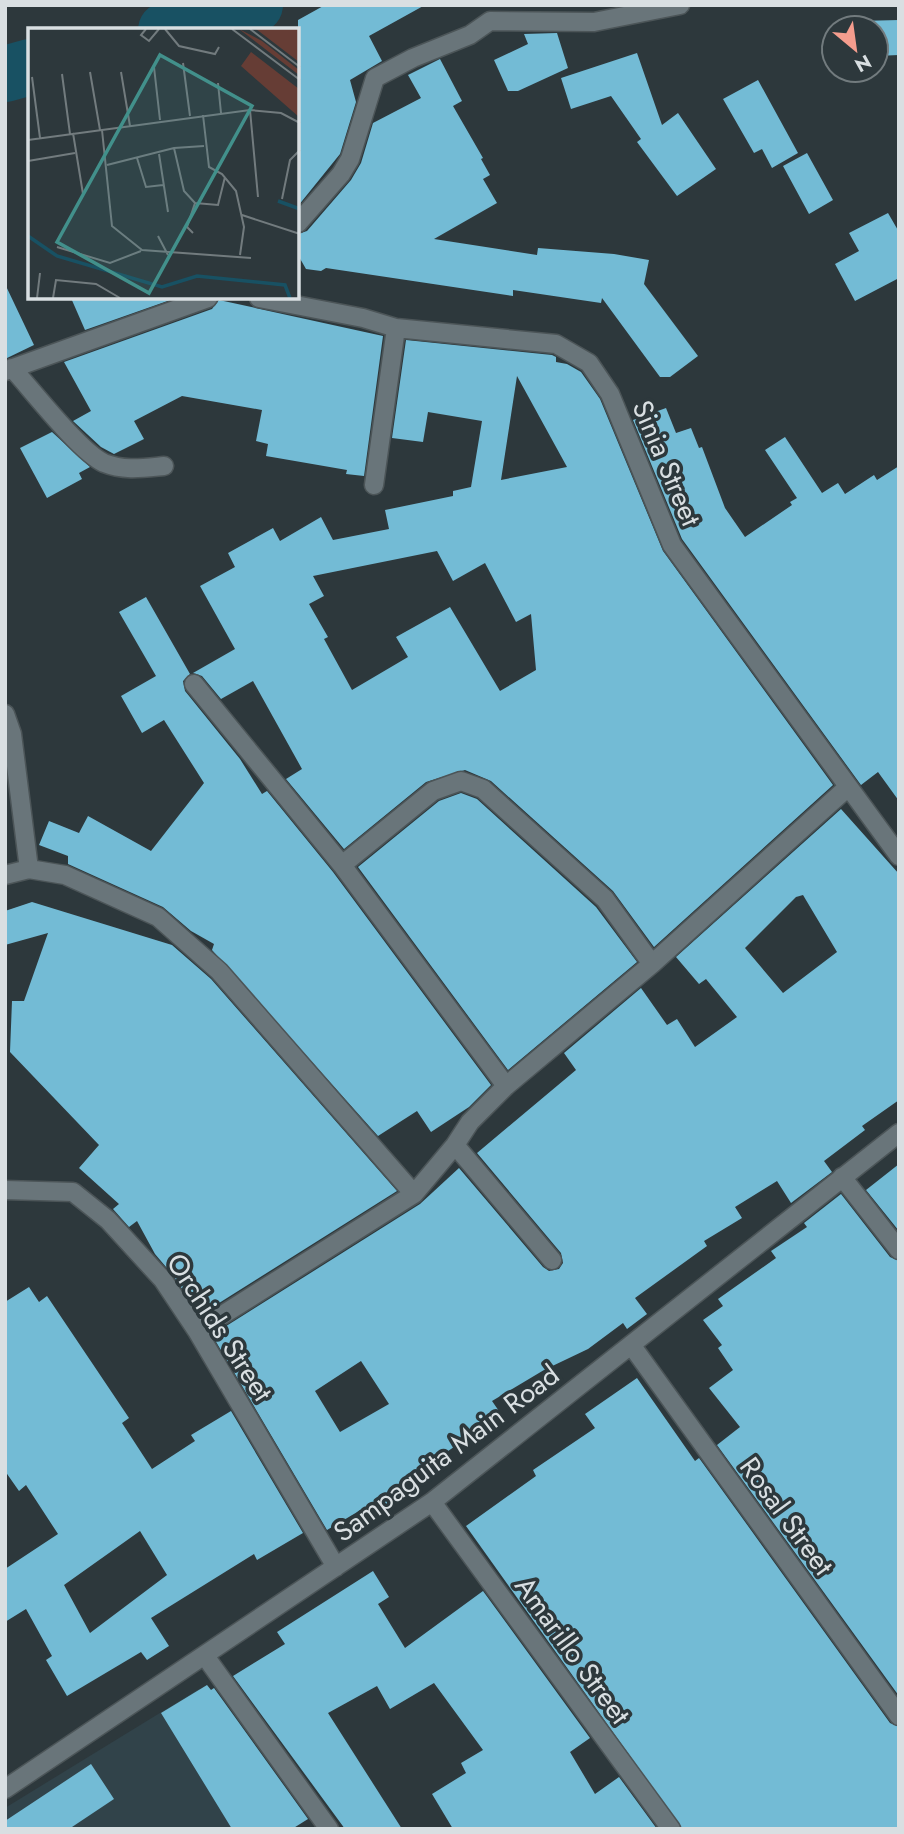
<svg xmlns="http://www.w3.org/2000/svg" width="904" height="1834" viewBox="0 0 904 1834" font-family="Jost,sans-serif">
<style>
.built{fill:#31434a}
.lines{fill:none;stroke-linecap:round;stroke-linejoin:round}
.river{stroke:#185163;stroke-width:56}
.building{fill:#73bbd5;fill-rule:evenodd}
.minor-casing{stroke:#4c5558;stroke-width:21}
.minor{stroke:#69757a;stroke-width:18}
.labels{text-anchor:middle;stroke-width:7;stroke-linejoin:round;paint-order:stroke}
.street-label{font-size:28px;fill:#d9dfe2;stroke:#2d383c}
.inset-river{fill:none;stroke:#185163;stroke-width:3.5}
.inset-road{fill:none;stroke:#727b7e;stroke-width:2}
.view{fill:#42908b;fill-opacity:0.15;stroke:#42908b;stroke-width:3.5}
.inset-edge{fill:none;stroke:#d9dfe2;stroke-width:3.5}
</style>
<rect width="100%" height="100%" fill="#2d383c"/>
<path class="built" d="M199,1689L290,1829H5V1808Z"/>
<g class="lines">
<path class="river" d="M166,30L255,5
M5,74L30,67"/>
</g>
<path class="building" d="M325,5H425L369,36L382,61L350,80L356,102L340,154L298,206V20Z
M899,20V55L876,56V28H859V21Z
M557,33L568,68L518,91H508L494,60L528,44L524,34Z
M637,53L662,125L678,113L716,169L677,196L637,142L641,139L611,96L571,109L561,78Z
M440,59L462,101L453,106L483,158L481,159L490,175L483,179L497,203L434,239L537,255L538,248L614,254L649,260L644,284L698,356L670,377H660L602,298L601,303L513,290V296L326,268L321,271L306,269L298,255V234L307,231L351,180L361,163L373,123L421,98L408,75Z
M758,80L798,153L772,168L762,149L754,153L723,99Z
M807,153L833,200L809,214L783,166Z
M888,213L899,232V278L855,301L835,264L859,251L849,233Z
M5,284L34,345L5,359Z
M71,298H176L85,330Z
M219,300L383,336L364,476L346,474L347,470L266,456L268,444L256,441L262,410L182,396L134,421L144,439L114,454L101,447L73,421L91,411L64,362L212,309Z
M406,340L552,355L556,357V362L567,364L581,372L600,399L663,551L833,785L654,947L613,891L491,781L465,770L426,782L344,849L286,779L302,769L253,681L221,699L202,676L193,673L235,649L200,586L235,567L228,553L273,528L280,541L321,517L333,540L389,529L385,510L453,496V491L471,487L482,421L428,412L423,442L392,438ZM517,376L567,467L501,480ZM437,551L453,581L485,563L516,622L531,614L536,670L500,691L450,607L396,637L408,657L352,690L324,639L328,637L309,604L324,596L313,576Z
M666,408L676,433L691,428L699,448L702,447L725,508L745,537L792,505L790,502L797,498L765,450L785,437L822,493L838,483L845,494L874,475L877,480L899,466V801L878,772L861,785L682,539L633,420Z
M52,432L90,467L79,473L82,479L47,498L20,448Z
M146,597L190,674L183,681L185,691L240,759L262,794L267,791L333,872L491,1085L469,1107L431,1132L417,1111L378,1136L212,950L214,944L191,931L163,907L68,864V856L39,845L49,821L79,833L88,816L151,851L204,783L164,720L142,733L121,696L156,676L119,612Z
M461,793L477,799L596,907L637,962L508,1070L358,867L439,801Z
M841,809L899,874V1100L862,1126L865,1130L824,1161L832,1172L791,1203L777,1181L735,1207L742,1218L704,1241L707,1246L635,1298L647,1314L627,1329L623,1323L588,1349L544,1370L492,1401L501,1414L391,1491L398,1501L375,1515L369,1505L327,1530L212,1335L420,1204L459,1168L543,1267L549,1271L559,1269L563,1263L561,1253L477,1153L576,1070L564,1053L641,988L667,1025L677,1019L695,1047L737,1017L706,979L699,984L676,957ZM803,895L837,952L783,993L745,948L796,897ZM361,1361L389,1404L340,1432L315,1391Z
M32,902L172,945L211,979L397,1191L200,1315L172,1274L155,1254L137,1221L129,1227L113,1209L119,1204L79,1168L99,1145L10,1052L12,1001H24L48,933L5,945V911Z
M899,1164V1231L866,1190Z
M841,1194L890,1257L899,1261V1696L717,1445L740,1427L709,1388L733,1370L718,1348L722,1345L703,1320L723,1306L718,1299L776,1258L771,1251L807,1227L804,1223Z
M29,1287L39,1302L47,1296L129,1418L122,1423L152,1469L195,1441L191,1435L231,1411L303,1533L257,1560L254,1554L151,1618L169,1646L147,1660L141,1652L67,1696L46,1660L52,1656L26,1609L5,1622V1569L58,1534L26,1485L19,1491L5,1471V1302ZM140,1531L167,1575L90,1633L64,1585Z
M637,1378L695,1461L699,1458L890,1723L899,1727V1829H682L466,1526L536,1476L533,1470L595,1428L585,1414Z
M373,1571L389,1597L378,1604L405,1648L483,1591L590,1738L570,1752L595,1794L619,1777L657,1829H453L432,1794L466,1773L461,1763L483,1750L434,1683L390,1709L377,1686L328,1713L402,1829H345L233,1676L285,1644L277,1632Z
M207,1685L211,1690L214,1688L308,1819L292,1829H232L161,1713Z
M91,1764L114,1799L69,1829H5V1821Z"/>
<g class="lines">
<g class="minor-casing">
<path id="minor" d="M298,223L341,174L350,159L375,78L413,58L470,35L490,21L594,22L680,5
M259,298L363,318L396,328L556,344L589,363L610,394L672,545L899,856
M12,368C32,390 80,452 104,463C124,471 143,468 164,466
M5,371L208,298
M374,485L396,328
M194,684L342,865L506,1086
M5,714L12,734L29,869
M342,865L433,791L461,781L483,789L605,899L652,964
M5,875L29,869L65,875L158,917L219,971L414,1194
M455,1145L552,1260
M842,1177L899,1250
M5,1190L73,1192L108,1220L163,1280L197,1331L336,1567
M197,1331L414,1194L455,1145L470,1122L506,1086L652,964L847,788
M632,1346L899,1716
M432,1502L671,1829
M205,1656L329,1829
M5,1789L432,1502L899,1133"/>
</g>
<use href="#minor" class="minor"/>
</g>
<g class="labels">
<g class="street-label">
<text transform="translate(667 463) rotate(67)" y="10">Sinia Street</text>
<text transform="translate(220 1327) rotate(57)" y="10">Orchids Street</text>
<text transform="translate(446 1453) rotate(-37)" y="10">Sampaguita Main Road</text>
<text transform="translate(787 1516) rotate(54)" y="10">Rosal Street</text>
<text transform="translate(573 1650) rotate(54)" y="10">Amarillo Street</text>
</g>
</g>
<g transform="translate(28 28)">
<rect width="271" height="271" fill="#2d383c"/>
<path d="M211,1L234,13L271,42V47ZM228,1H271V34ZM223,24L271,61V89L213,38Z" fill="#663d35"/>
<path class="inset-river" d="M250,173L272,181M0,208L29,228L134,259L169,248L257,257L262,270"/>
<path class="inset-road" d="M118,1L113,7L121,13L131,1M137,1L151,18L187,26L191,19M204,1L272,52M222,1L272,39M155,35L162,88M126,39L132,92M62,44L72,102M93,44L102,98M34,46L42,106M4,49L12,110M190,55L193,85M222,82L230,169M175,87L181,139L194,146L208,163L216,199L212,227M74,102L84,198L114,222L223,230M45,105L55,166M0,112L222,82L253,85L272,95M146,120L156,163L167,175L190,177L197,149M131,126L140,184M109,130L118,159L135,157M0,133L47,125M79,137L146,120L176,118M254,171L262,132L272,122M214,187L272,206M165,205L159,199L167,175M130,208L140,227M29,219L82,235L113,223M9,270L12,245M25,270L28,252L68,256L92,270"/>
<path class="view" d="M132,27L224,78L121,265L29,214Z"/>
<rect width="271" height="271" class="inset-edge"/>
</g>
<rect width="904" height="1834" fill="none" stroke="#d9dfe2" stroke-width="14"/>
<g transform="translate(855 49) rotate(151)"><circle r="33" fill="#2d383c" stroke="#727b7e" stroke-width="2"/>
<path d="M0-5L12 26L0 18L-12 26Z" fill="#f59d8e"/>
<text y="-10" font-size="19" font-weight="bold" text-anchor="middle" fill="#d9dfe2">N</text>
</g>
</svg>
